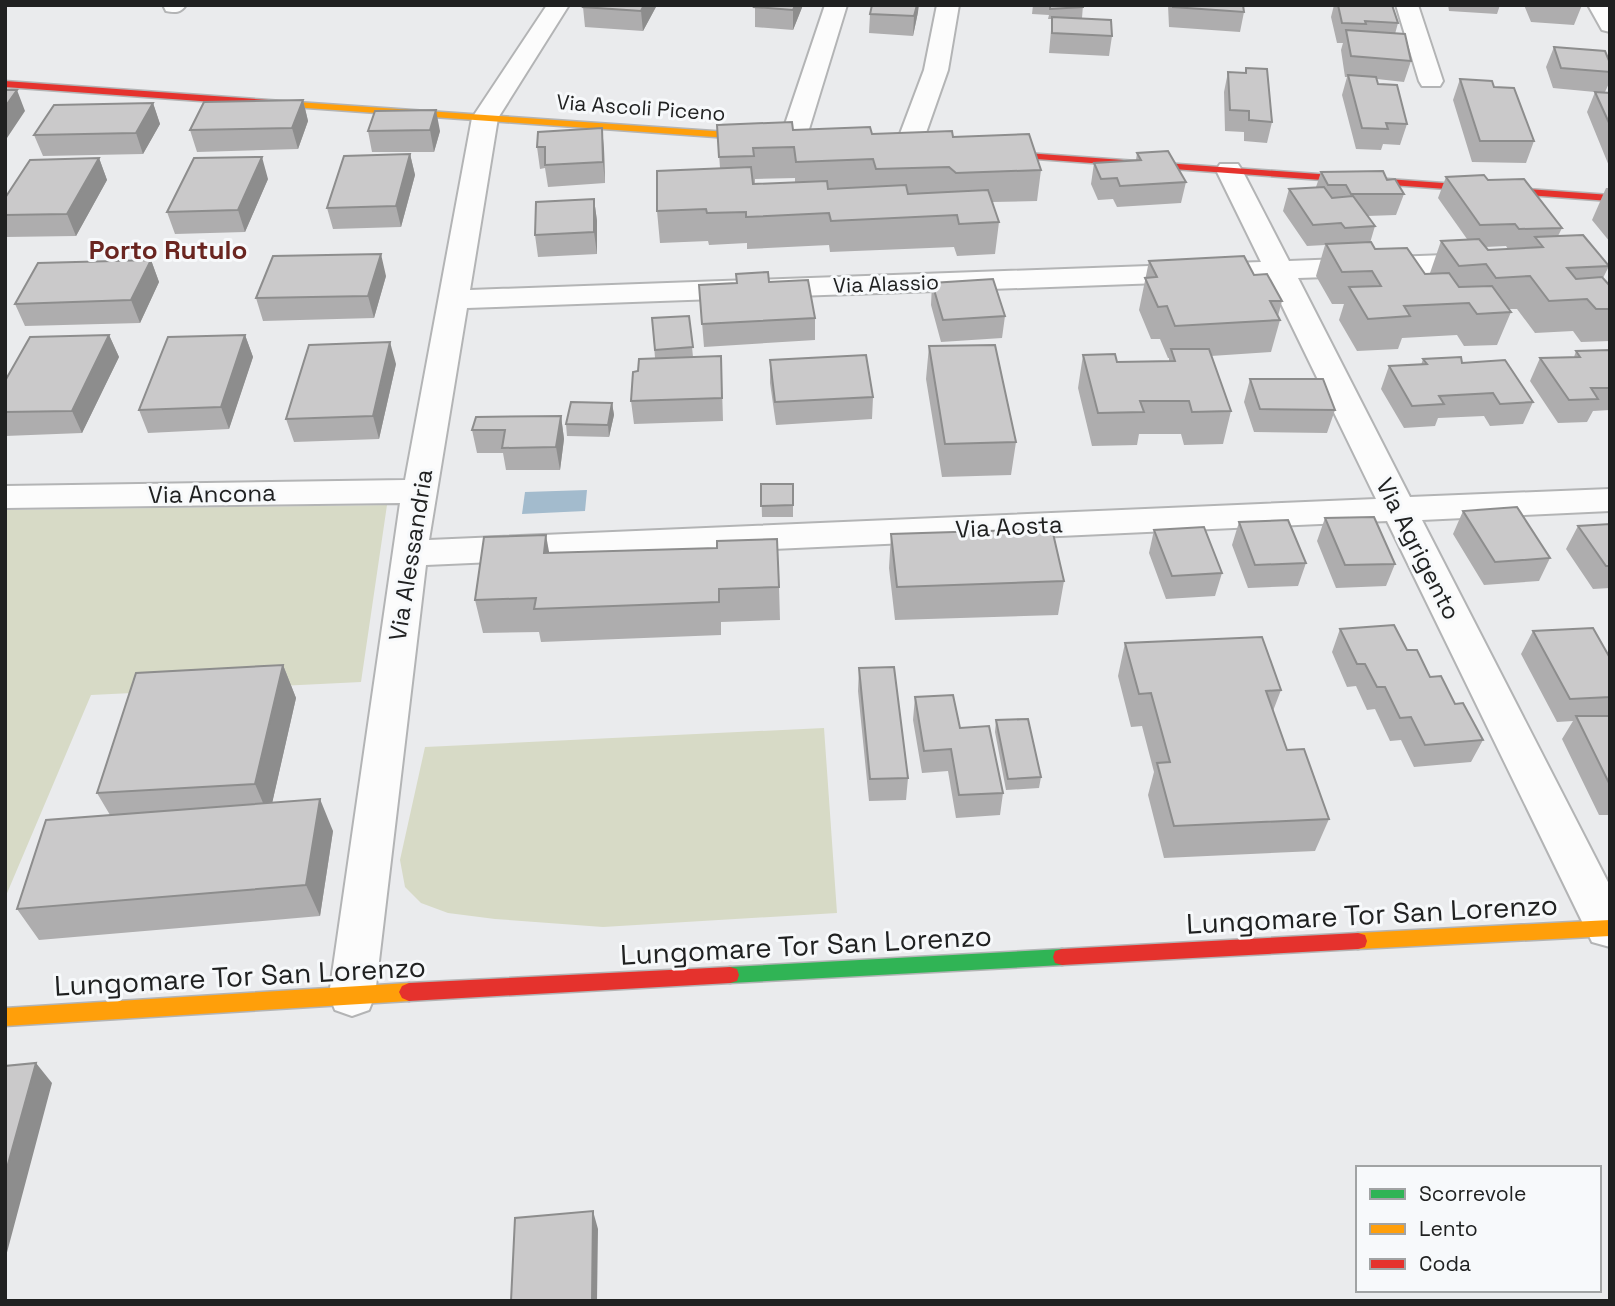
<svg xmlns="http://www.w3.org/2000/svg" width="1615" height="1306" viewBox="0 0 1615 1306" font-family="'Space Grotesk',sans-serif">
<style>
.green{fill:#d7dac6}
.water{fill:#a3bbcd}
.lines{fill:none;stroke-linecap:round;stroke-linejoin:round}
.street-casing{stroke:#b3b4b5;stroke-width:4}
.fast-casing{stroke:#b3b4b5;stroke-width:3}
.slow-casing{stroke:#b3b4b5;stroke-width:3}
.jam-casing{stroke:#b3b4b5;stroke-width:3}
.street{fill:#fcfcfc;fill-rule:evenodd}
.fast{fill:#30b455;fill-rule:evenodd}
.slow{fill:#ff9f0a;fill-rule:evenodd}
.jam{fill:#e5322d;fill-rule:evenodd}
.wall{fill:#aeadae;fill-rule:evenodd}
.shaded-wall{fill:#8d8d8d}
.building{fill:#cac9ca;stroke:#8d8d8d;stroke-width:2}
.labels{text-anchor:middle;stroke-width:6;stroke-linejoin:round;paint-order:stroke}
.far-street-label{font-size:21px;fill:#202121;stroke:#f7f9fb}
.street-label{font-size:24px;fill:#202121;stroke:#f7f9fb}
.far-district-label{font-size:26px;font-weight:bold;fill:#6a2520;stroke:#f7f9fb}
.near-street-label{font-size:28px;fill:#202121;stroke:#f7f9fb}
</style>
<rect width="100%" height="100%" fill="#eaebed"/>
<path class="green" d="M387,505L361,682L91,695L5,898V510Z
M824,728L837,913L603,927L495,919L448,913L421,903L405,887L400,860L425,747Z"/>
<path class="water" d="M587,490L585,511L522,514L525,492Z"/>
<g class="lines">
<g class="street-casing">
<path id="street" d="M163,5H186C181,13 175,13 166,11Z
M547,5H569L498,118L470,290L1261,262L1216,170L1220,164H1238L1242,170L1289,261L1445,255L1455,258L1459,264L1455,270L1445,273L1298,278L1410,497L1610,489V511L1422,520L1610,886V947L1592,942L1387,521L426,565L375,995L369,1010L352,1016L335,1010L329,995L400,503L5,508V486L405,480L472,118ZM1269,279L1376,499L429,540L467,308Z
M825,5H847L806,139L802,144H784L780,139Z
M937,5H959L948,70L921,147L917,153H899L895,147L924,70Z
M1396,5H1418L1443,81L1440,86H1422L1419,81Z
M1588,5H1610V32L1602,30Z"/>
</g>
<g class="fast-casing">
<path id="fast" d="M1062,949L1069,951L1071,957L1069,963L1062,965L730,983L723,981L721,975L723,969L730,967Z"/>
</g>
<g class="slow-casing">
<path id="slow" d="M297,102L771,135L776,138L771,141L293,107L292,105Z
M1610,920V936L1358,949L1351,947L1349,941L1351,935L1358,933Z
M409,983L416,986L419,992L416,998L409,1001L5,1026V1008Z"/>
</g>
<g class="jam-casing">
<path id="jam" d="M5,81L297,102L302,105L297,108L5,87Z
M985,150L1610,195V201L981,155V151Z
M1358,933L1365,935L1367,941L1365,947L1358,949L1062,965L1055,963L1053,957L1055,951L1062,949Z
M730,967L737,969L739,975L737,981L730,983L409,1001L402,998L399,992L402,986L409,983Z"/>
</g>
<use href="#street" class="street"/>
<use href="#fast" class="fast"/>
<use href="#slow" class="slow"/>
<use href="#jam" class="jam"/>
</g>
<path class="wall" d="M657,5L643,31L585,27L583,7Z
M755,5H803L793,30L755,27Z
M1033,5H1083L1082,18H1074L1112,36L1109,56L1049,53L1052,19H1048L1049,15L1032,14Z
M1168,5H1243L1244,12L1240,32L1169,27Z
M1334,5H1392L1398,23L1395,34L1411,61L1404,82L1377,79L1378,84L1407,124L1400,145L1383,144L1381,150L1356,149L1342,95L1347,77H1345L1341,50L1343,43H1337L1331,17Z
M1448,5H1500L1497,14L1449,11Z
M1524,5H1582L1574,25L1531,22Z
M918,12L913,36L869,33L870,14Z
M1554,47L1610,63V81L1605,92L1610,93L1609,166L1587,112L1595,92L1553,88L1546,67Z
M1246,68L1272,122L1267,143L1244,141V132L1225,131L1224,92L1228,72L1245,73Z
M1460,79L1494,87L1534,141L1526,163L1472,162L1453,100Z
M303,100L308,121L298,149L197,152L190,130Z
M153,103L160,124L143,154L43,156L34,135Z
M375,111L440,131L434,152H372L368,131Z
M717,125L872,134L953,137L1041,170L1037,201L992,202L999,222L995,254L957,256L954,247L830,252L829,245L747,249V243L709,245L708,241L660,243L657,211L720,168ZM795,178V182L755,184V179Z
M538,132L604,149L605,183L548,187L545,168L540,169L537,147Z
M1137,153L1186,182L1181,203L1117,207L1113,199L1098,200L1091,184L1094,163L1136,160Z
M410,154L415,175L401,227L333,229L327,208Z
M99,158L107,180L76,236L5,237V198Z
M1321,172L1387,180L1404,194L1396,215L1367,216L1375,226L1370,243L1375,249L1425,274H1430V273L1441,241L1467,239L1438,198L1446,177L1488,180L1562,228L1558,236L1609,266L1603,278L1610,286V341L1581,342L1573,331L1535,333L1517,309H1509L1511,312L1497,345L1464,346L1457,335L1402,338L1398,349L1357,351L1339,320L1344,304H1332L1316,276L1325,245L1307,246L1283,211L1289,189L1316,187ZM1506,246L1508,249L1488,250L1485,247Z
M268,179L245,232L175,234L167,212Z
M1606,188H1610V242L1592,220Z
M594,199L597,221V254L538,257L535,235Z
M151,260L159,282L140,323L25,326L15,304Z
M1149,261L1254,275L1282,301L1278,316L1280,320L1271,352L1211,356L1231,411L1223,444L1184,445L1181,434H1139L1137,445L1092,446L1078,388L1083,355L1117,362L1169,361V358H1168L1160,339H1151L1139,310Z
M736,274L769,282L815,318V340L704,347L699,285L736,283Z
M386,276L374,318L263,321L256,298Z
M932,283L1005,316L1002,338L941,342L931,305Z
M689,316L693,357L721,356L723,421L634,424L631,401L638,371L655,358L652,318Z
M109,335L119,357L82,433L5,436V381Z
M245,335L253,357L229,429L148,433L139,410Z
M929,346L1016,442L1011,475L942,477L926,379Z
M1576,351H1610V410L1593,411L1587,422L1558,423L1530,381L1540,358L1574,357Z
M1423,359L1462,363L1533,402L1523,424L1490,426L1484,416L1438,418L1435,426L1404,428L1381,389L1389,366L1421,365Z
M770,360L873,397L872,419L776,425L770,383Z
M396,364L379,439L294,442L286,419Z
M1250,379L1335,410L1327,433L1254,432L1244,402Z
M612,403L614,415L609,437L567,436L566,424Z
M561,416L564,439L560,470H506L503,453H477L472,430Z
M761,484H793V517H762Z
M1463,511L1550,558L1539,581L1484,585L1453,534Z
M1325,518L1395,564L1386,586L1336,588L1317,541Z
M1239,522L1306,563L1298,586L1248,588L1232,545Z
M1610,524V588L1593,589L1566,549L1578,526Z
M1154,530L1222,573L1215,596L1166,599L1149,553Z
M891,534L1064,581L1058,615L895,620L889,568Z
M549,553L779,587L780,620L721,622V635L541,642L539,632L483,633L475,600Z
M1340,629L1407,650L1455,704L1483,740L1471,762L1414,767L1401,740L1390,741L1375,709L1367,710L1356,686L1347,687L1332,652Z
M1533,631L1610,658V815H1599L1562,739L1573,721L1557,722L1521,654Z
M1125,643L1281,690L1273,711L1287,750L1329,819L1315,851L1164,858L1148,795L1154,772L1142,726L1131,727L1118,676Z
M283,665L296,698L272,803L333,831L320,916L39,940L17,909L110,815L97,793Z
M859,668L908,778L906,800L869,801L858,691Z
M915,697L960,728L1003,793L1000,815L956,818L948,771L922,773L913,720Z
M996,720L1041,777L1039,788L1006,790L995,732Z"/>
<path class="shaded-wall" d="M644,5H657L643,31L641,11Z
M795,5H803L793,30V10Z
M917,5H919L918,12L913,36L914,16Z
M17,90L25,111L5,141V107Z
M303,100L308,121L298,149L292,128Z
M153,103L160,124L143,154L136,133Z
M436,110L440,131L434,152L430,130Z
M602,128L604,149L605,183L603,162Z
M410,154L415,175L401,227L396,206Z
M262,157L268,179L245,232L238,210Z
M99,158L107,180L76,236L67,214Z
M594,199L597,221V254L594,232Z
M381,254L386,276L374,318L368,296Z
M151,260L159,282L140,323L131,300Z
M109,335L119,357L82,433L72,411Z
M245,335L253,357L229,429L221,407Z
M390,342L396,364L379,439L373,416Z
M612,403L614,415L609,437L608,425Z
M561,416L564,439L560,470L556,447Z
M546,535L552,568L544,553Z
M283,665L296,698L269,817L255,784Z
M320,799L333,831L320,916L306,885Z
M36,1063L52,1083L5,1260V1175Z
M593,1211L598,1229L597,1301H592Z"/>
<path class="building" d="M584,5H644L641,11L583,7Z
M755,5H795L793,10L754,7Z
M872,5H917L914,16L870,14Z
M1050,5H1083V7L1050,9Z
M1173,5H1243L1244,12L1173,7Z
M1338,5H1392L1398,23L1365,21L1366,24L1342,23Z
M1052,17L1111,20L1112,36L1052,33Z
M1346,30L1405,34L1411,61L1351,56Z
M1554,47L1605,51L1610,63V72L1561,68Z
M1246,68L1267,69L1272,122L1249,120V111L1230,110L1228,72L1246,73Z
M1348,75L1376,77L1378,84L1397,85L1407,124L1386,123L1388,129L1362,128Z
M1460,79L1492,81L1494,87L1514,88L1534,141H1480Z
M5,90H17L5,107Z
M1595,92L1610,93V125Z
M303,100L292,128L190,130L204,102Z
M153,103L136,133L34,135L54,105Z
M436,110L430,130L368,131L375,111Z
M792,122L793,130L870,127L872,134L952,131L953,137L1029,134L1041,170L956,173L949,167L876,169L873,159L796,162L794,147L753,148L754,156L719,157L717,125Z
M602,128L603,162L545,165V147H537L538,132Z
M1168,151L1186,182L1120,186L1117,178L1101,179L1094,163L1141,160L1137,153Z
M410,154L396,206L327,208L344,156Z
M262,157L238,210L167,212L194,158Z
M99,158L67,214L5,215V198L30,160Z
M751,167L753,184L827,181L828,189L906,185L908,194L988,190L999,222L959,224L957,215L831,221L829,213L746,217V212L707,213L706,209L657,211V171Z
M1383,171L1387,180L1395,179L1404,194H1351L1346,185H1328L1321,172Z
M1484,175L1488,180L1524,179L1562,228L1519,229L1515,224L1480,225L1446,177Z
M1324,187L1332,198L1353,196L1375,226L1345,228L1341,223L1313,225L1289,189Z
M594,199V232L535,235L536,202Z
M1583,235L1609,266L1567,268L1576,279L1602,277L1610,286V309H1596L1587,299L1549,301L1530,276L1496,278L1486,264L1459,266L1441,241L1479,239L1488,250L1543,247L1535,237Z
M1371,242L1375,249L1407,248L1425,274L1449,273L1459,287L1492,286L1511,312L1477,314L1469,303L1404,306L1410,316L1368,319L1349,287L1381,286L1372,271L1342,272L1326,244Z
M381,254L368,296L256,298L273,256Z
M1244,256L1254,275L1267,274L1282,301H1270L1280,320L1175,326L1167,306L1158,307L1145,278L1157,277L1149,261Z
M151,260L131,300L15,304L38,263Z
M768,272L769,282L808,280L815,318L702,324L699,285L737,283L736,274Z
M993,279L1005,316L943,320L932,283Z
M689,316L693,347L655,350L652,318Z
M109,335L72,411L5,412V381L30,337Z
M245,335L221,407L139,410L168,337Z
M390,342L373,416L286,419L309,345Z
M995,345L1016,442L945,444L929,346Z
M1171,349H1209L1231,411L1192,412L1189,401H1140L1144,412L1098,413L1083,355L1115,354L1117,362L1175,361Z
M1609,350L1610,388H1591L1598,399L1569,400L1540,358L1580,357L1576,351Z
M866,355L873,397L775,402L770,360Z
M721,356L722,398L631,401L633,372L638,371L639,359Z
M1461,357L1462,363L1505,360L1533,402L1500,404L1493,393L1439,396L1444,404L1412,406L1389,366L1427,364L1423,359Z
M1250,379H1323L1335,410L1260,409Z
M571,402L612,403L608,425L566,424Z
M561,416L556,447L502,448L505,430H472L476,417Z
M761,484H793V505L761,506Z
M1517,507L1550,558L1495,562L1463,511Z
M1374,517L1395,564L1345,565L1325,518Z
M1288,520L1306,563L1255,565L1239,522Z
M1610,524V566H1606L1578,526Z
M1204,527L1222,573L1172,576L1154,530Z
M1052,529L1064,581L897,587L891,534Z
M546,535L544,553L717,548V541L777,539L779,587L719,589V602L534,609L536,598L475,600L484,537Z
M1394,625L1407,650H1417L1430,677L1441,676L1455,704L1463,703L1483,740L1425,745L1411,717L1400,718L1385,687H1377L1365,664H1357L1340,629Z
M1593,628L1610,658V697L1570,699L1533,631Z
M1262,637L1281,690L1266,691L1287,750L1304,749L1329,819L1174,826L1157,763L1170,762L1151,693L1139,694L1125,643Z
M283,665L255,784L97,793L136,673Z
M894,667L908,778L870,779L859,668Z
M953,695L960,728L989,726L1003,793L959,795L951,749L924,751L915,697Z
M1576,716H1610V785Z
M1028,719L1041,777L1008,779L996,720Z
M320,799L306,885L17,909L46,820Z
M36,1063L5,1175V1066Z
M593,1211L592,1301H511L515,1218Z"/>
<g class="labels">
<g class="far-street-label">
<text transform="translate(641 108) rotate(4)" y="7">Via Ascoli Piceno</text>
<text transform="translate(886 284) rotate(-2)" y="7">Via Alassio</text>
</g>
<g class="street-label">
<text transform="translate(212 494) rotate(-1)" y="8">Via Ancona</text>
<text transform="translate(1009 527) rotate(-3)" y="8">Via Aosta</text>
<text transform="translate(1418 549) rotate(63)" y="8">Via Agrigento</text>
<text transform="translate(411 555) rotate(-81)" y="8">Via Alessandria</text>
</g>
<g class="far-district-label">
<text x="168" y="259">Porto Rutulo</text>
</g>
<g class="near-street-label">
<text transform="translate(1372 914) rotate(-3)" y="10">Lungomare Tor San Lorenzo</text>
<text transform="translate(806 945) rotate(-3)" y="10">Lungomare Tor San Lorenzo</text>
<text transform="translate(240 976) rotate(-3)" y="10">Lungomare Tor San Lorenzo</text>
</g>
</g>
<rect width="1615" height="1306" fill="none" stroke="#202121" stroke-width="14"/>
<rect x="1356" y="1166" width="245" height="126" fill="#f7f9fb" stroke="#a1a3a4" stroke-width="2"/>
<rect x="1370" y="1189" width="35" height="10" fill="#30b455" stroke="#a1a3a4" stroke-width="2"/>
<text x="1419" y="1201" font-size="21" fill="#202121">Scorrevole</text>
<rect x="1370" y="1224" width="35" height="10" fill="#ff9f0a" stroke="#a1a3a4" stroke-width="2"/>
<text x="1419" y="1236" font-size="21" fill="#202121">Lento</text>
<rect x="1370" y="1259" width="35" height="10" fill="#e5322d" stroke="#a1a3a4" stroke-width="2"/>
<text x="1419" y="1271" font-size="21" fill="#202121">Coda</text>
</svg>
